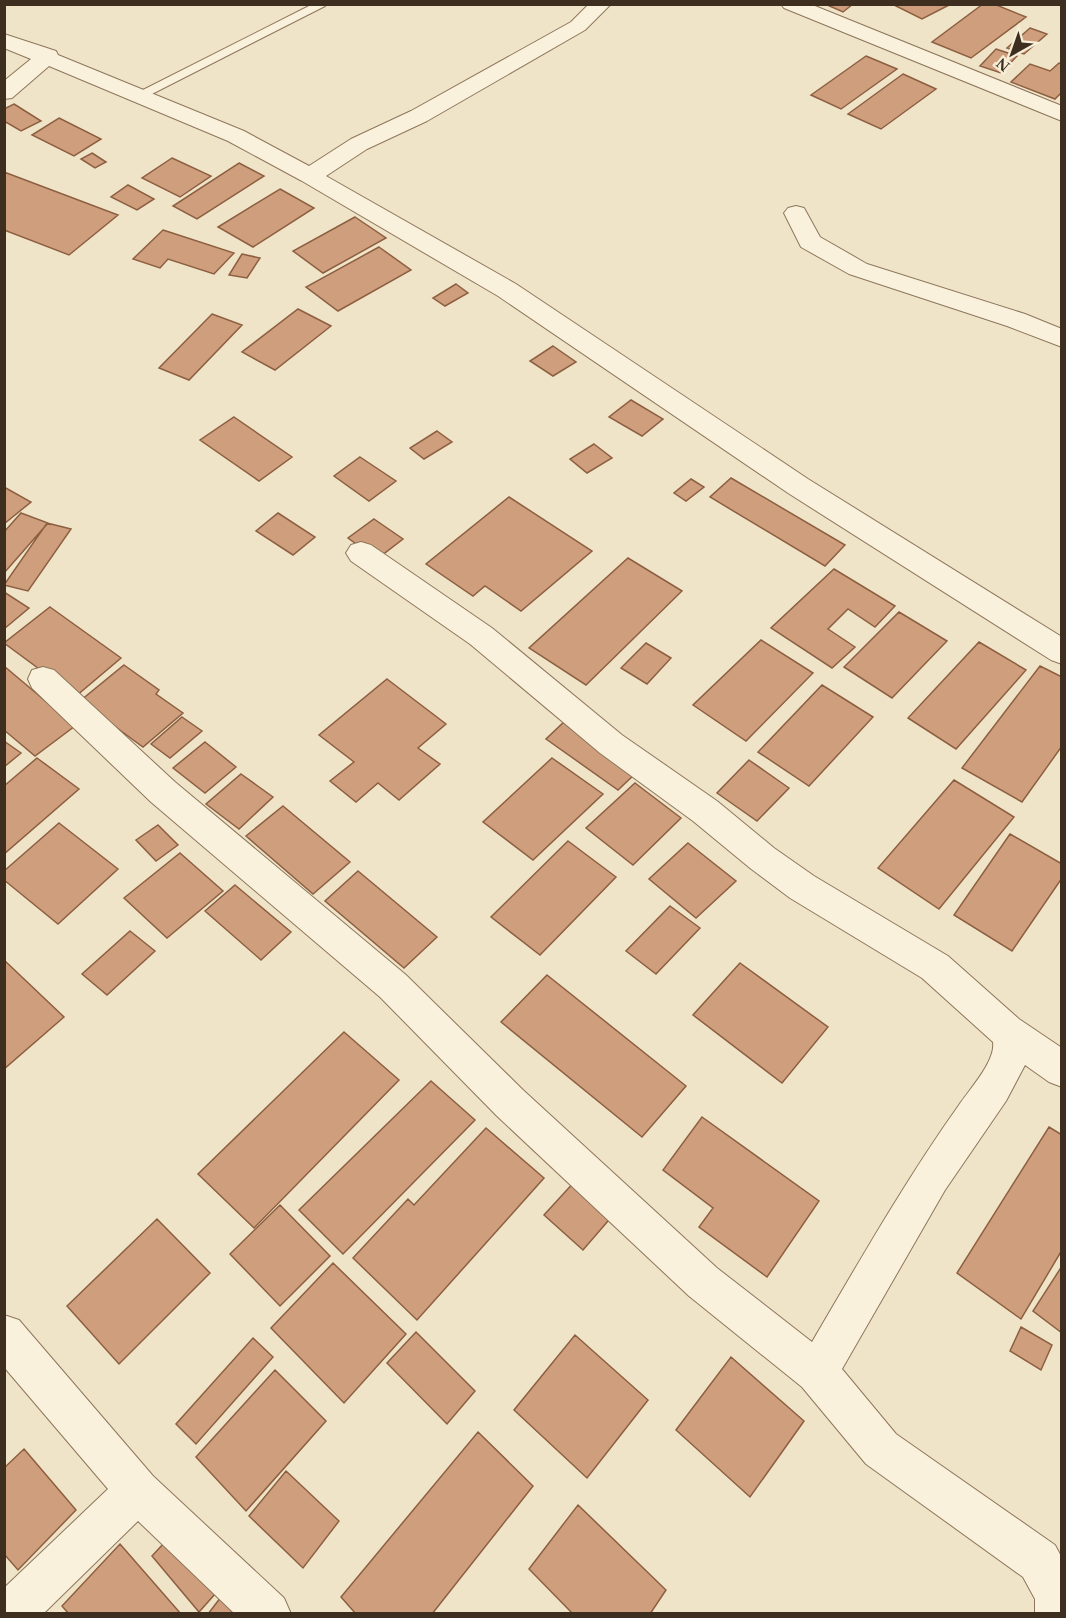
<svg xmlns="http://www.w3.org/2000/svg" width="1066" height="1618" viewBox="0 0 1066 1618" font-family="Georgia,serif">
<style>
.building{fill:#cf9f7d;stroke:#8d5f41;stroke-width:1.5}
.lines{fill:none;stroke-linecap:round;stroke-linejoin:round}
.service-casing{stroke:#8d765c;stroke-width:2}
.minor-casing{stroke:#8d765c;stroke-width:2}
.service{fill:#faf1dc;fill-rule:evenodd}
.minor{fill:#faf1dc;fill-rule:evenodd}
</style>
<rect width="100%" height="100%" fill="#f0e4c8"/>
<path class="building" d="M825,4H853L843,12Z
M898,4H951L922,19L896,6Z
M983,4H994L1026,17L971,58L932,42Z
M1030,28L1047,34L1024,54L1007,48Z
M996,49L1017,56L1001,73L980,66Z
M866,56L897,69L841,109L811,95Z
M1059,63L1062,64V92L1055,99L1011,82L1030,64L1050,71Z
M903,74L936,89L881,129L848,114Z
M14,104L41,121L21,131L4,121V109Z
M59,118L101,139L74,156L32,135Z
M92,153L106,162L95,168L81,159Z
M172,158L211,176L180,197L142,178Z
M239,163L264,176L197,219L173,206Z
M4,172L118,215L69,255L4,230Z
M128,185L154,199L137,210L111,197Z
M280,189L314,208L253,247L218,227Z
M355,217L386,238L323,273L293,251Z
M163,230L234,253L214,274L168,259L160,268L133,259Z
M379,247L411,270L338,311L306,287Z
M242,254L260,258L247,278L229,275Z
M456,284L468,293L445,306L433,298Z
M298,309L331,326L275,370L242,352Z
M212,314L242,325L189,380L159,368Z
M553,346L576,362L553,376L530,361Z
M631,400L663,419L642,436L609,417Z
M234,417L292,457L259,481L200,440Z
M437,431L452,442L424,459L410,448Z
M594,444L612,458L587,473L570,459Z
M360,457L396,481L369,501L334,476Z
M731,478L845,545L825,566L710,497Z
M691,479L704,487L686,501L674,493Z
M4,487L31,502L4,524Z
M509,497L592,551L521,611L485,586L473,596L426,564Z
M21,513L48,523L4,573V532Z
M278,513L315,537L293,555L256,531Z
M374,519L403,539L377,559L348,538Z
M47,523L71,529L28,591L4,585Z
M628,558L682,591L586,685L529,648Z
M834,569L895,606L875,627L848,609L828,629L855,647L832,668L771,628Z
M4,592L29,608L4,629Z
M50,607L121,658L76,696L4,643Z
M899,612L947,641L892,698L844,667Z
M761,640L813,673L746,741L693,705Z
M979,642L1026,670L956,749L908,718Z
M646,643L671,658L647,684L621,668Z
M124,665L159,690L156,694L183,713L143,747L80,701Z
M4,666L75,726L35,756L4,730Z
M1040,666L1062,677V746L1022,802L962,768Z
M387,679L446,724L418,748L440,764L399,800L378,783L356,802L330,781L354,762L319,735Z
M822,685L873,717L809,786L758,752Z
M182,717L202,731L170,758L151,744Z
M566,720L638,771L618,790L546,739Z
M4,741L21,753L4,767Z
M205,742L236,767L205,793L173,768Z
M37,758L79,789L4,854V786Z
M552,758L603,794L533,860L483,822Z
M749,760L789,788L757,821L717,793Z
M241,774L273,797L239,829L206,804Z
M954,780L1014,817L939,909L878,868Z
M635,783L681,818L633,865L586,828Z
M283,806L350,862L313,894L246,836Z
M59,823L118,869L58,924L4,880V871Z
M158,825L178,845L156,861L136,840Z
M1010,834L1062,864V878L1012,951L954,915Z
M568,841L616,877L540,955L491,917Z
M688,843L736,881L696,918L649,879Z
M180,853L223,891L167,938L124,898Z
M358,871L437,937L404,968L325,901Z
M235,885L291,932L261,960L205,911Z
M670,906L700,928L656,974L626,951Z
M130,931L155,951L107,995L82,974Z
M4,960L64,1017L4,1069Z
M740,963L828,1027L782,1083L693,1015Z
M547,975L686,1086L642,1137L501,1022Z
M344,1032L399,1080L254,1228L198,1174Z
M431,1081L475,1120L343,1254L299,1210Z
M702,1117L819,1201L767,1277L699,1227L713,1208L663,1170Z
M1049,1127L1062,1135V1250L1021,1319L957,1273Z
M486,1128L544,1178L417,1320L353,1258L408,1199L414,1205Z
M576,1180L614,1214L583,1250L544,1215Z
M280,1205L330,1256L280,1306L230,1254Z
M157,1219L210,1273L119,1364L67,1306Z
M333,1263L406,1334L344,1403L271,1328Z
M1062,1266V1333L1033,1311Z
M1021,1327L1052,1345L1041,1370L1010,1351Z
M416,1332L475,1391L447,1424L387,1363Z
M575,1335L648,1400L587,1478L514,1410Z
M253,1338L273,1357L196,1444L176,1424Z
M731,1357L804,1421L750,1497L676,1430Z
M275,1370L326,1421L246,1511L196,1457Z
M478,1432L533,1486L432,1614H356L341,1597Z
M24,1449L76,1510L18,1570L4,1554V1468Z
M286,1471L339,1521L303,1568L249,1516Z
M578,1505L666,1590L650,1614H573L529,1569Z
M177,1529L224,1584L199,1612L152,1556Z
M120,1544L181,1614H69L62,1606Z
M221,1597L237,1614H208Z"/>
<g class="lines">
<g class="service-casing">
<path id="service" d="M313,4L325,6L144,98L139,99L133,95Z"/>
</g>
<g class="minor-casing">
<path id="minor" d="M589,4H611L585,30L427,121L367,149L326,176L516,284L808,479L1062,637V664L1051,660L788,493L498,296L302,181L228,141L49,66L12,98L4,99V81L31,59L4,48V34L56,51L58,55L244,131L309,166L351,139L411,111L571,22Z
M781,4H810L1062,106V121L784,8Z
M796,206L804,208L820,237L867,264L1025,314L1062,329V347L1007,326L849,274L801,247L784,213L788,208Z
M361,542L371,545L492,628L622,735L717,801L774,848L814,876L948,956L1019,1019L1062,1048V1087L1049,1082L1025,1065L1006,1101L945,1190L842,1369L896,1434L1055,1545L1062,1558V1614H1035V1599L1023,1577L866,1464L802,1387L689,1296L497,1116L380,997L151,802L32,688L28,679L32,670L43,667L54,670L175,782L406,975L523,1090L717,1268L812,1342C859,1262 905,1181 959,1105C969,1090 996,1061 993,1042L922,978L790,898L750,868L693,821L600,753L470,644L351,561L346,553L351,545Z
M4,1315L19,1320L153,1476L284,1598L291,1614H235L138,1521L43,1614H4V1588L108,1489L4,1367Z"/>
</g>
<use href="#service" class="service"/>
<use href="#minor" class="minor"/>
</g>
<rect width="1066" height="1618" fill="none" stroke="#3d2e20" stroke-width="12"/>
<g transform="translate(1012 54) rotate(220)" stroke="#f7eed8" stroke-width="4.5" paint-order="stroke">
<path d="M0-4.5L10 22L0 15L-10 22Z" fill="#3d2e20"/>
<text y="-9" font-size="16" font-weight="bold" text-anchor="middle" fill="#3d2e20">N</text>
</g>
</svg>
